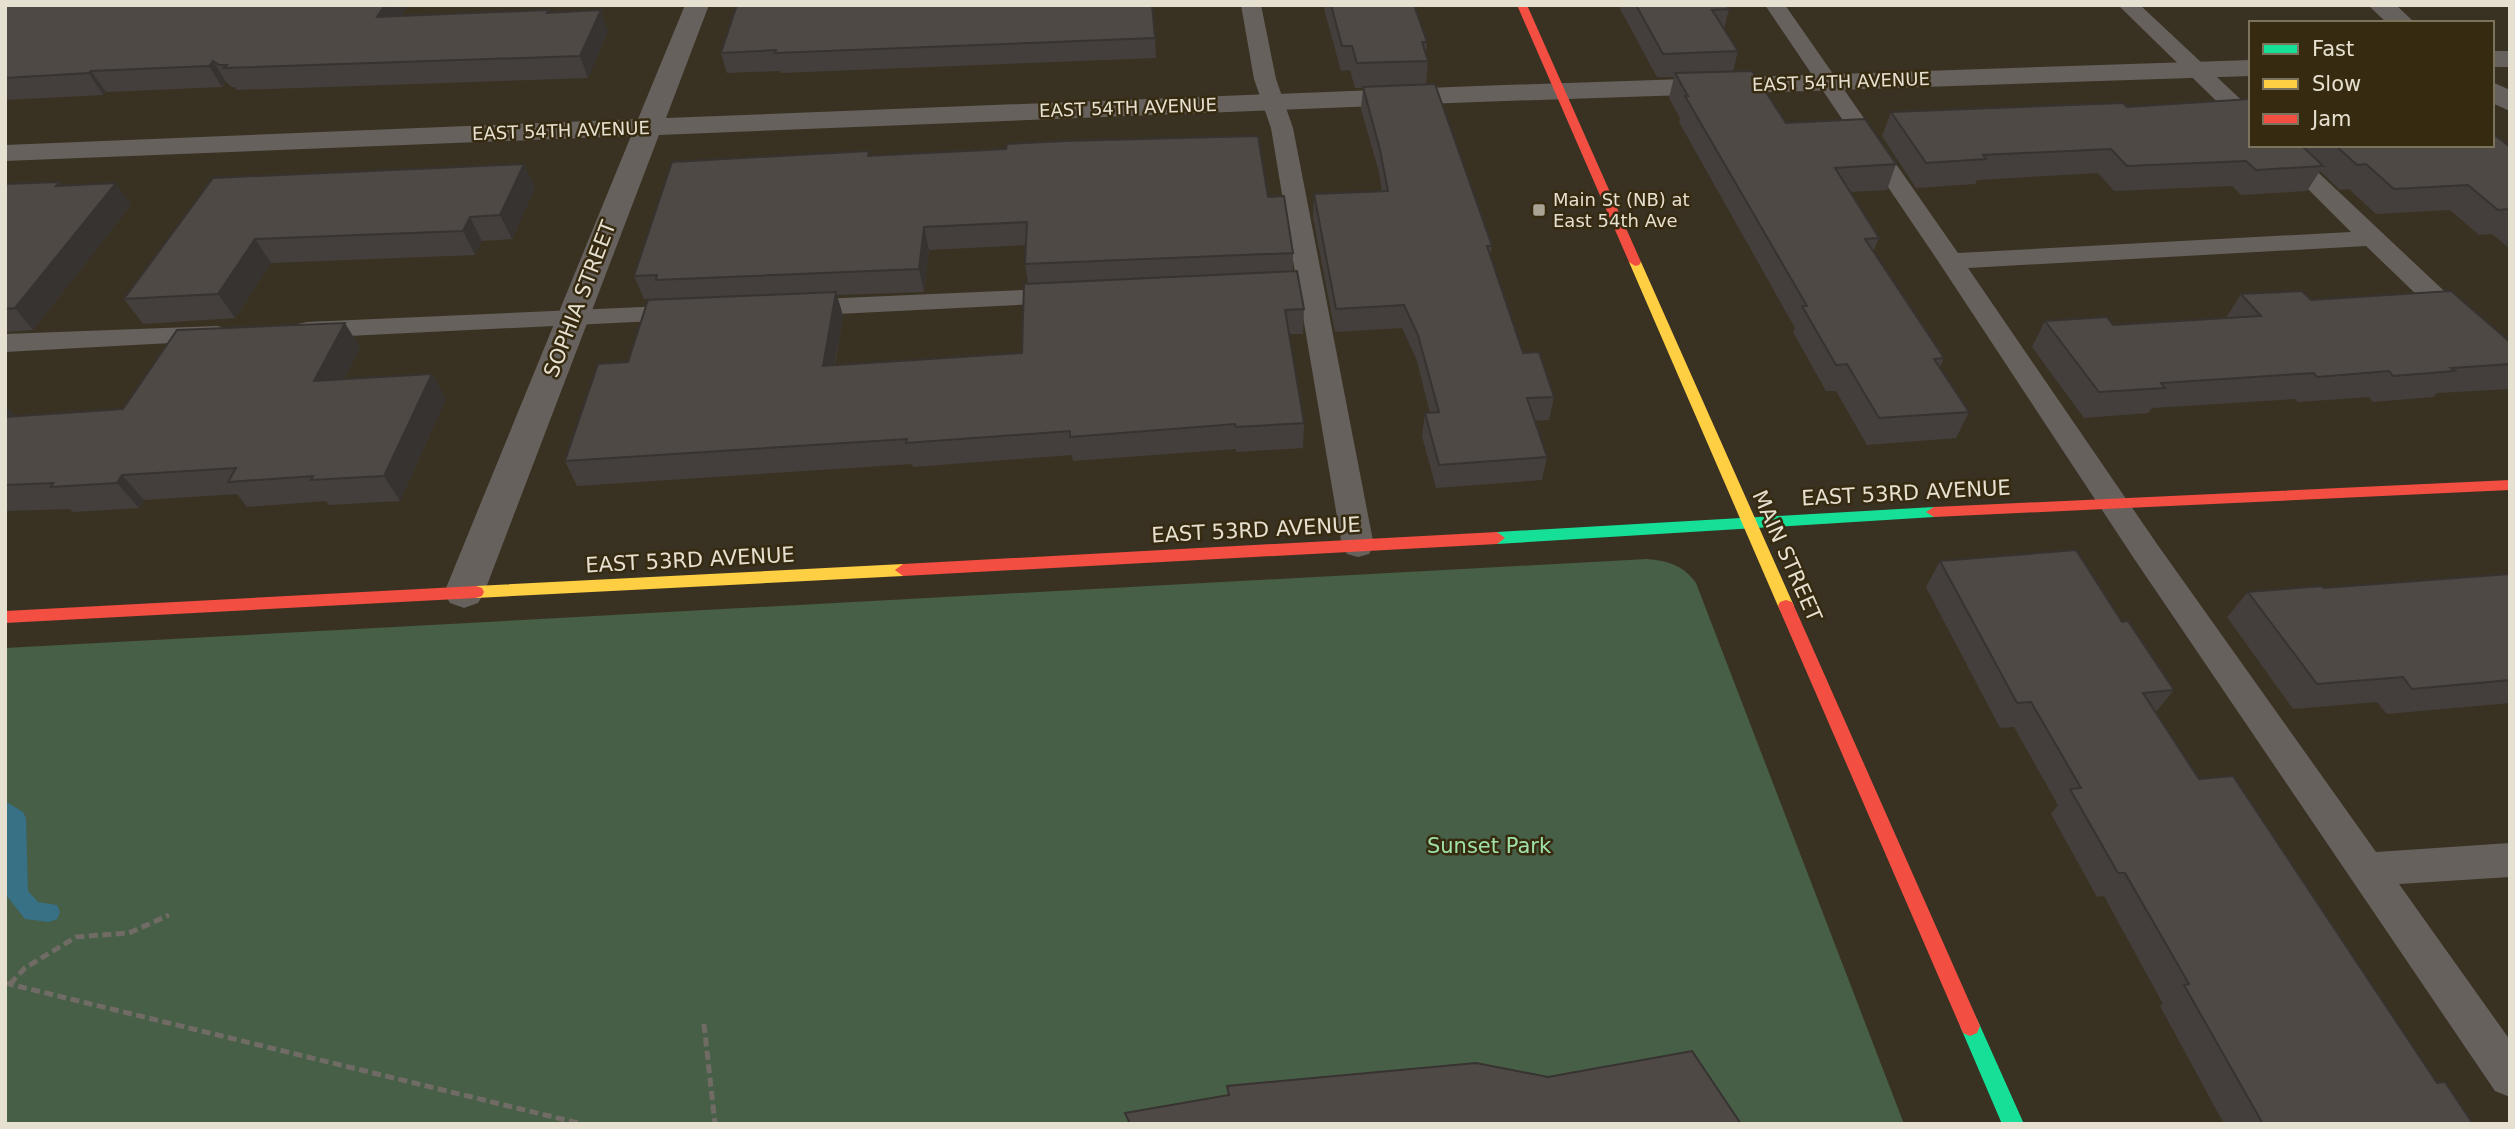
<svg xmlns="http://www.w3.org/2000/svg" width="2515" height="1129" viewBox="0 0 2515 1129" font-family="'DejaVu Sans',sans-serif">
<style>
.green{fill:#475f46}
.lines{fill:none;stroke-linecap:round;stroke-linejoin:round}
.stream{fill:#387086;fill-rule:evenodd}
.path{stroke:#706b65;stroke-width:5;stroke-dasharray:9 4.5;stroke-linecap:butt}
.lane{fill:#66615d;fill-rule:evenodd}
.street{fill:#66615d;fill-rule:evenodd}
.fast{fill:#16e098;fill-rule:evenodd}
.slow{fill:#ffcf43;fill-rule:evenodd}
.jam{fill:#f24e42;fill-rule:evenodd}
.wall{fill:#443f3c;fill-rule:evenodd}
.shaded-wall{fill:#373331}
.building{fill:#4f4946;stroke:#373331;stroke-width:2}
.poi-dot{fill:#a9a393;stroke:#362b11;stroke-width:2.5}
.labels{text-anchor:middle;stroke-width:5;stroke-linejoin:round;paint-order:stroke}
.far-street-label{font-size:18px;fill:#e6e0d0;stroke:#362b11}
.far-poi-label{font-size:18px;fill:#e6e0d0;stroke:#362b11;text-anchor:start}
.street-label{font-size:21px;fill:#e6e0d0;stroke:#362b11}
.park-label{font-size:21px;fill:#a0e2a6;stroke:#362b11}
</style>
<rect width="100%" height="100%" fill="#393223"/>
<path class="green" d="M1647,559C1668,561 1683,565 1696,583L1904,1124H5V648Z"/>
<g class="lines">
<path class="stream" d="M5,801L23,812L26,818L28,891L38,902L57,905L60,912L57,919L49,922L25,919L6,895Z"/>
<path class="path" d="M5,983L582,1124
M10,984L25,968L76,937L129,933L169,915
M704,1024L715,1124"/>
<path class="lane" d="M1241,5H1261L1276,79L1293,128L1374,546L1369,554L1358,557L1347,554L1342,546L1299,293L1258,295L1249,293L1245,287L1249,281L1296,278L1271,128L1254,79Z
M1765,5H1785L1958,253L2351,232L2264,145H2289L2510,353V378L2500,375L2366,246L1968,268L2157,544L2376,852L2510,843V877L2399,884L2510,1040V1097L2495,1091L2135,560L1938,261Z
M2118,5H2140L2251,109V129L2243,127Z
M1067,288L1076,290L1080,296L1076,302L797,316L788,314L784,308L788,302L797,300Z
M686,305L695,307L699,313L695,319L307,338L298,336L294,330L298,324L307,322Z
M217,326L226,328L230,334L226,340L5,352V334Z"/>
<path class="street" d="M685,5H709L666,118L1477,86L2251,60V76L1477,102L659,135L484,593L478,603L464,608L450,603L444,593L631,136L5,161V145L638,119Z
M2368,5H2396L2415,23H2387Z
M2492,51H2510V67H2492Z
M2492,82L2510,90V111L2492,103Z"/>
<path class="fast" d="M1934,507L1942,512L1934,517L1497,544L1489,538L1497,532Z
M1970,1016L1977,1019L2024,1124H2002L1960,1026L1963,1019Z"/>
<path class="slow" d="M1635,258L1641,262L1794,606L1792,610H1780L1778,606L1629,262Z
M903,564L911,570L903,576L476,598L470,596L468,592L470,588L476,586Z"/>
<path class="jam" d="M1517,5H1527L1641,262L1639,265L1635,266L1629,262Z
M2510,480V490L1934,517L1926,512L1934,507Z
M1497,532L1505,538L1497,544L903,576L895,570L903,564Z
M476,586L482,588L484,592L482,596L476,598L5,623V611Z
M1786,600L1792,602L1794,606L1977,1019L1980,1026L1977,1033L1970,1036L1963,1033L1778,606L1780,602Z"/>
</g>
<path class="wall" d="M5,5L402,16L550,12L608,31L588,78L237,90L235,87H232L226,82L222,87L106,92L103,95L5,100Z
M737,5L1155,38L1156,58L781,73L780,71L727,73L721,53Z
M1323,5H1414L1427,42L1426,55L1428,61L1426,85L1492,246L1490,256L1523,353L1554,397L1549,420L1534,421L1547,457L1542,480L1436,488L1422,436L1425,413H1430L1416,358L1402,328L1335,332L1313,217L1314,194L1382,191L1379,172L1361,109L1363,88H1355L1350,70L1341,71Z
M1618,5H1726L1729,9L1724,28L1738,51L1733,71L1786,123L1896,164L1887,190L1850,192L1879,238L1873,252L1944,358L1940,367L1969,412L1956,438L1867,445L1836,391H1826L1793,332L1795,328L1679,122L1680,118L1669,98L1674,77H1657Z
M2127,107L2251,145H2492L2510,147V249L2492,234L2479,235L2450,210L2376,214L2349,189L2340,190L2320,171L2307,191L2241,195L2232,186L2114,191L2098,173L1977,180L1975,184L1916,188L1882,136L1891,112Z
M870,156L1268,197L1293,253V272L1304,309L1303,334H1289L1304,423L1303,448L1236,452V449L1073,461L1072,455L913,467L912,464L577,486L565,461L628,362L664,300L663,298L644,299L634,276ZM1026,245L1025,264L1028,283L1022,353L835,365L843,316L837,295L924,292L929,250Z
M213,178L535,188L512,239L482,241L475,255L271,263L235,318L143,324L124,299Z
M5,184L62,185L131,205L33,330L5,332Z
M2241,294L2311,300L2508,341L2510,339V389L2437,393L2433,397L2373,402L2369,397L2298,402L2295,399L2152,408L2148,413L2084,418L2032,347L2045,321L2113,325L2226,318Z
M360,348L344,379L432,374L446,399L400,501L329,505L326,501L247,507L237,494L144,500L139,508L73,512L70,509L5,511V409L16,417L123,409Z
M1940,561L2122,622L2174,690L2156,712L2199,779L2437,1083L2473,1124H2224L2160,1006L2163,1004L2104,896L2097,897L2051,814L2058,805L2014,727L2000,728L1926,587Z
M2510,574V703L2387,714L2377,702L2293,709L2227,617L2248,592L2324,588Z"/>
<path class="shaded-wall" d="M385,5H409L387,38L377,17Z
M601,10L608,31L588,78L580,56Z
M213,61L226,82L222,87L209,66Z
M91,71L106,92L103,95L89,73Z
M524,164L535,188L512,239L500,215Z
M116,183L131,205L33,330L15,308Z
M470,217L482,241L475,255L463,231Z
M924,227L929,250L924,292L919,269Z
M255,239L271,263L235,318L218,294Z
M836,292L843,316L830,390L823,366Z
M345,323L360,348L330,406L314,381Z
M432,374L446,399L400,501L384,476Z
M9,409L31,434L5,421V414Z
M122,475L144,500L139,508L117,483Z"/>
<path class="building" d="M5,5H385L377,17L549,10L547,13L601,10L580,56L224,68L227,65H219L213,61L209,66L91,71L89,73L5,78Z
M737,5H1152L1155,38L775,53L776,50L721,53Z
M1331,5H1414L1427,42H1422L1428,61L1357,63L1352,46H1342Z
M1636,5H1726L1729,9L1712,10L1738,51L1663,54Z
M1752,71L1786,123L1865,119L1896,164L1835,168L1879,238L1865,239L1944,358L1934,359L1969,412L1879,418L1847,364L1836,365L1802,306H1807L1685,96H1688L1675,73Z
M1435,84L1492,246H1487L1523,353L1539,352L1554,397L1527,398L1547,457L1439,465L1425,413L1439,412L1418,335L1404,305L1336,309L1314,194L1388,191L1380,150L1363,87Z
M2250,99L2251,145H2301L2323,166L2256,170L2246,161L2127,166L2111,149L1983,155L1986,159L1926,163L1891,112L2123,103L2127,107Z
M2492,133L2510,147V209L2498,210L2468,185L2394,189L2366,164L2357,165L2335,145H2492Z
M1258,136L1268,197L1284,196L1293,253L1025,264L1027,222L924,227L919,269L656,280L657,275L634,276L672,162L869,151L868,156L1006,149L1007,144L1065,141Z
M524,164L500,215L470,217L463,231L255,239L218,294L124,299L213,178Z
M60,182L56,186L116,183L15,308L5,309V184Z
M1297,271L1304,309L1285,310L1304,423L1236,427L1235,424L1070,437V431L906,443L907,439L565,461L598,364L628,362L648,300L836,292L823,366L1022,353L1024,284Z
M2302,291L2311,300L2451,291L2510,342V364L2451,368L2455,371L2393,376L2389,371L2317,377L2314,373L2161,383L2165,388L2099,392L2045,321L2107,317L2113,325L2261,316L2241,294Z
M345,323L314,381L432,374L384,476L311,480L313,476L228,482L236,468L122,475L117,483L51,487L53,483L5,485V417L123,409L177,330Z
M2076,550L2122,622L2128,621L2174,690L2143,693L2199,779L2233,776L2437,1083L2445,1082L2473,1124H2263L2184,985L2189,984L2125,873H2118L2070,789L2081,788L2031,702L2017,703L1940,561Z
M2510,574V680L2412,689L2403,677L2317,684L2248,592L2322,586L2324,588Z
M1692,1051L1741,1124H1130L1125,1113L1229,1095L1227,1086L1476,1063L1548,1077Z"/>
<rect class="poi-dot" x="1532" y="203" width="14" height="14" rx="3.5"/>
<g class="labels">
<g class="far-street-label">
<text transform="translate(1841 82) rotate(-2)" y="6">EAST 54TH AVENUE</text>
<text transform="translate(1128 108) rotate(-2)" y="6">EAST 54TH AVENUE</text>
<text transform="translate(561 131) rotate(-2)" y="6">EAST 54TH AVENUE</text>
</g>
<g class="far-poi-label">
<text x="1553" y="206">Main St (NB) at<tspan x="1553" dy="21">East 54th Ave</tspan></text>
</g>
<g class="street-label">
<text transform="translate(580 299) rotate(-69)" y="7">SOPHIA STREET</text>
<text transform="translate(1906 493) rotate(-3)" y="7">EAST 53RD AVENUE</text>
<text transform="translate(1256 530) rotate(-3)" y="7">EAST 53RD AVENUE</text>
<text transform="translate(1787 556) rotate(66)" y="7">MAIN STREET</text>
<text transform="translate(690 560) rotate(-3)" y="7">EAST 53RD AVENUE</text>
</g>
<g class="park-label">
<text x="1489" y="853">Sunset Park</text>
</g>
</g>
<rect width="2515" height="1129" fill="none" stroke="#e6e0d0" stroke-width="14"/>
<rect x="2249" y="21" width="245" height="126" fill="#362b11" stroke="#7c735d" stroke-width="2"/>
<rect x="2263" y="44" width="35" height="10" fill="#16e098" stroke="#7c735d" stroke-width="2"/>
<text x="2312" y="56" font-size="21" fill="#e6e0d0">Fast</text>
<rect x="2263" y="79" width="35" height="10" fill="#ffcf43" stroke="#7c735d" stroke-width="2"/>
<text x="2312" y="91" font-size="21" fill="#e6e0d0">Slow</text>
<rect x="2263" y="114" width="35" height="10" fill="#f24e42" stroke="#7c735d" stroke-width="2"/>
<text x="2312" y="126" font-size="21" fill="#e6e0d0">Jam</text>
</svg>
